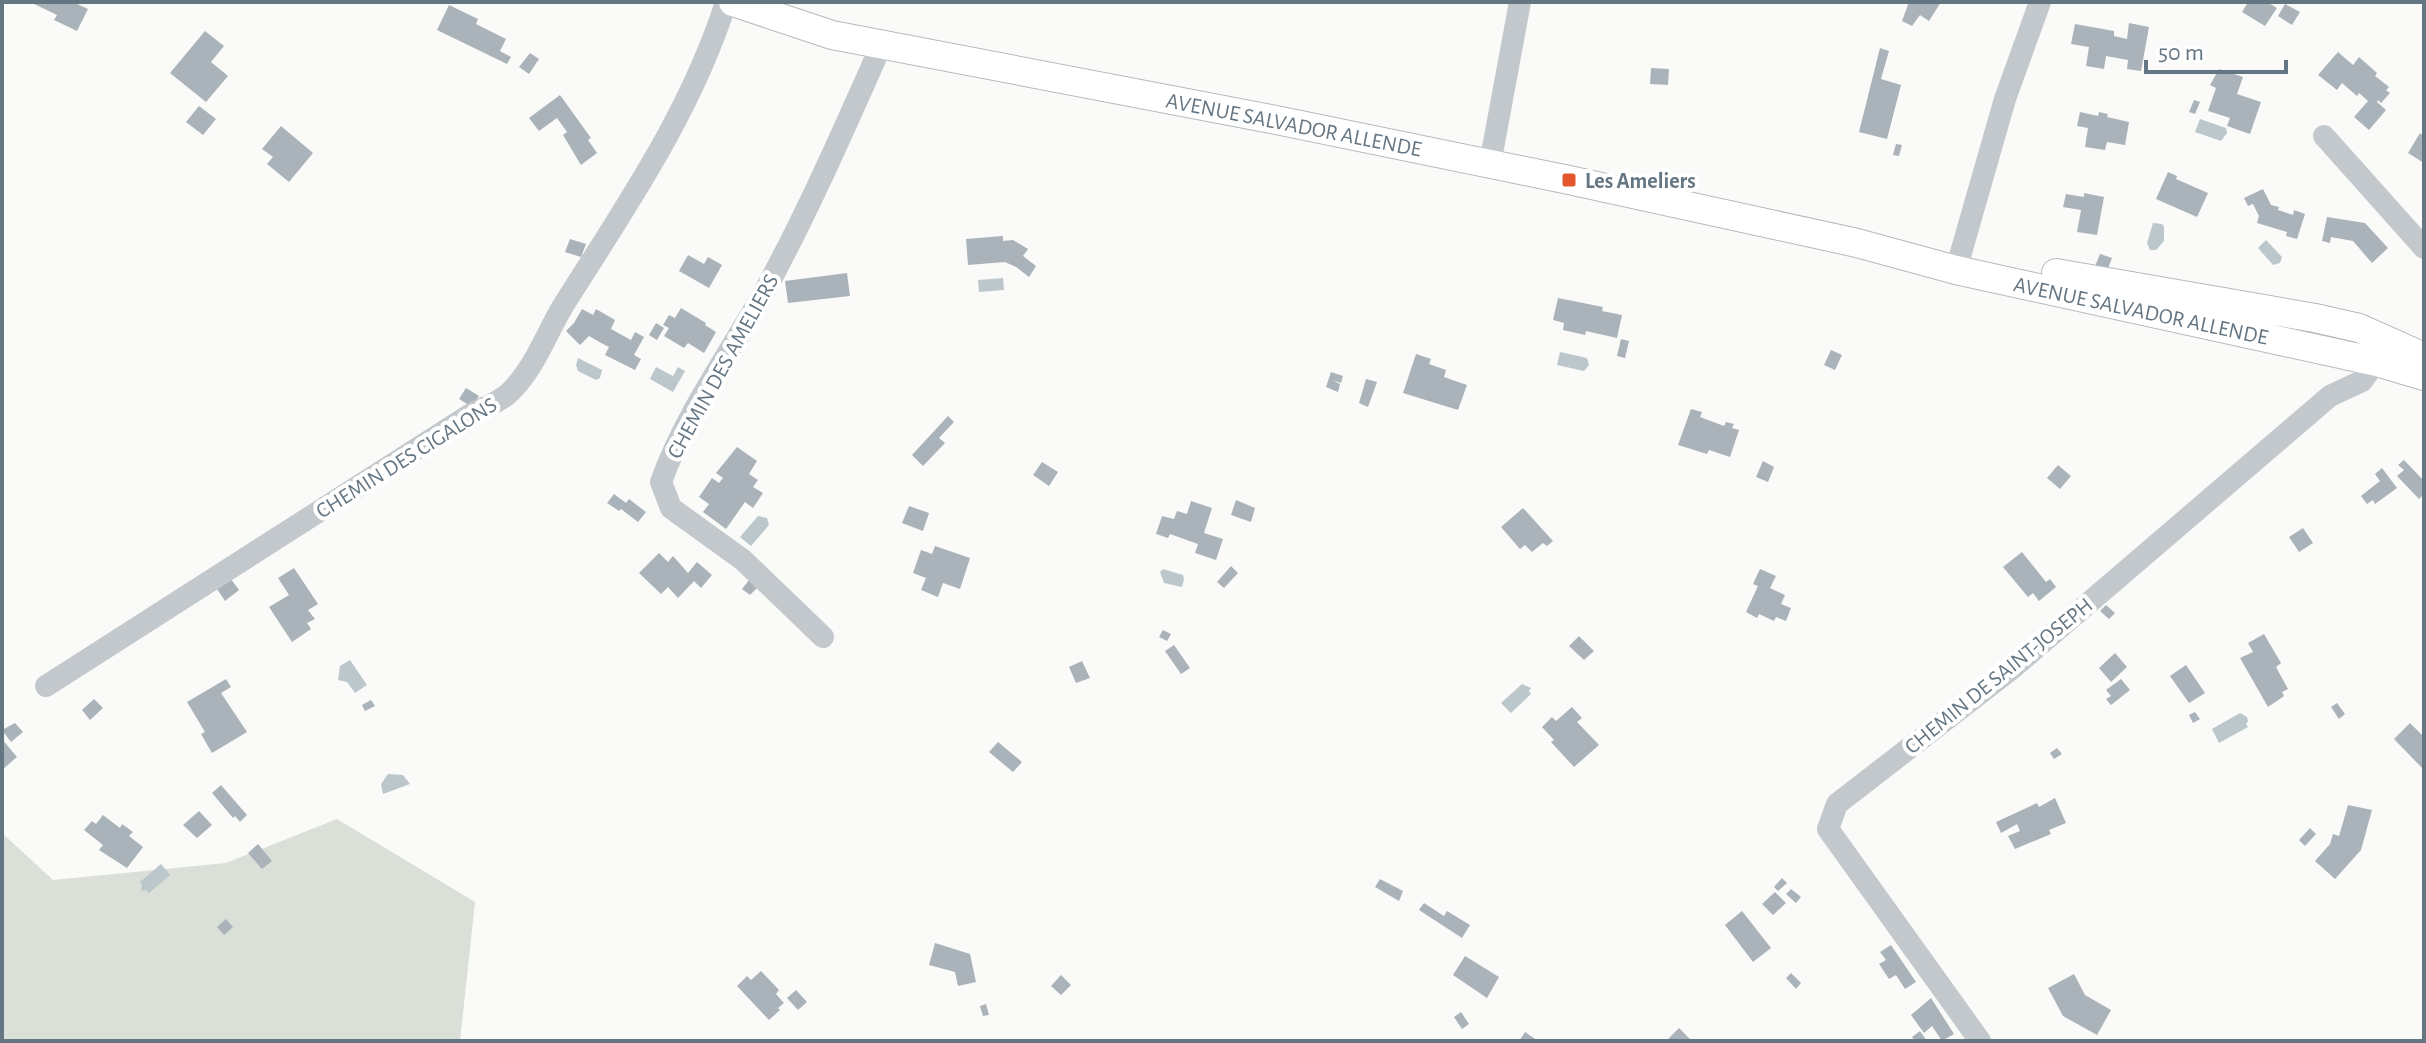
<svg xmlns="http://www.w3.org/2000/svg" width="2426" height="1043" viewBox="0 0 2426 1043" font-family="'Alegreya Sans',sans-serif">
<style>
.green{fill:#dadfd7}
.water{fill:#bbc7cb}
.building{fill:#aab3b9}
.lines{fill:none;stroke-linecap:round;stroke-linejoin:round}
.major-casing{stroke:#b5babe;stroke-width:30}
.minor{stroke:#c3c8cc;stroke-width:22}
.major{stroke:#fff;stroke-width:28}
.poi-dot{fill:#e4572e;stroke:#fff;stroke-width:3}
.labels{text-anchor:middle;stroke-width:8;stroke-linejoin:round;paint-order:stroke}
.street-label{font-size:22px;fill:#657683;stroke:#fff}
.poi-label{font-size:22px;font-weight:bold;fill:#657683;stroke:#fff;text-anchor:start}
</style>
<rect width="100%" height="100%" fill="#fafaf8"/>
<path class="green" d="M337,819L475,902L460,1041H2V833L53,880L226,863Z"/>
<path class="water" d="M2200,119L2226,128L2227,133L2221,141L2195,132Z
M2153,223L2162,224L2164,227V241L2156,250H2150L2147,243Z
M2266,240L2282,257L2280,263L2273,265L2258,248Z
M1003,278L1004,290L979,292L978,280Z
M1560,352L1587,358L1589,365L1584,371L1557,365Z
M578,358L602,370L600,378L596,380L578,371L576,365Z
M656,367L673,376L678,367L685,371L673,392L650,379Z
M758,516L767,518L769,525L751,546L740,537Z
M1163,569L1183,575L1184,579L1182,587L1164,583L1160,572Z
M350,660L367,685L355,693L347,682L338,680L340,666Z
M1522,684L1531,688L1529,691L1531,694L1511,713L1501,703Z
M2240,713L2247,717L2248,721L2246,724L2248,727L2219,743L2212,729Z
M388,774L403,775L410,784L383,794L381,784Z
M161,864L170,875L149,893L146,890L141,891L142,885L140,882Z"/>
<path class="building" d="M30,2H73L88,9L77,31L54,20L57,15Z
M1909,2H1941L1929,21L1920,15L1912,26L1902,21Z
M2248,2H2267L2277,8L2265,26L2242,12Z
M2285,4L2300,12L2292,25L2278,16Z
M449,5L478,19L476,24L506,39L500,51L511,57L507,64L437,30Z
M2129,23L2149,27L2141,71L2127,69L2128,60L2106,56L2104,69L2086,66L2089,47L2071,44L2075,24L2114,31V36L2127,39Z
M205,31L224,46L211,62L228,76L206,102L170,73Z
M1880,48L1889,51L1881,79L1901,85L1887,139L1859,132Z
M2338,52L2353,65L2359,57L2377,73L2375,76L2389,87L2386,90L2390,93L2381,103L2378,100L2377,102L2386,110L2369,130L2354,117L2368,101L2359,93L2357,96L2342,83L2337,90L2318,75Z
M530,53L539,59L529,74L519,67Z
M1651,68L1669,69L1668,85L1650,84Z
M2219,69L2243,77L2237,94L2261,102L2250,134L2227,126L2230,118L2208,111L2216,88L2210,85Z
M560,95L591,138L588,140L597,153L581,165L563,135L567,132L557,118L539,131L529,118Z
M2194,100L2200,102L2195,114L2189,112Z
M199,106L216,119L203,135L186,122Z
M2080,112L2098,116L2099,112L2108,114L2107,117L2129,122L2125,145L2107,142L2105,150L2085,147L2088,128L2077,126Z
M281,126L313,153L289,182L267,164L273,157L262,149Z
M2424,132V163L2408,153L2420,133L2422,135Z
M1896,144L1902,145L1899,156L1893,155Z
M2168,172L2177,176L2176,179L2208,193L2197,217L2156,199Z
M2263,189L2271,205L2279,207L2278,210L2293,215L2294,210L2305,214L2297,239L2286,236L2287,232L2257,223L2259,216L2253,204L2248,206L2244,198Z
M2084,193L2104,197L2097,235L2077,232L2081,210L2063,207L2066,194L2084,197Z
M2327,217L2365,223L2388,248L2372,263L2353,241L2331,237L2330,243L2322,241Z
M1003,236V241L1013,240L1028,249L1023,256L1036,266L1029,277L1016,267L1005,262L968,265L966,239Z
M570,239L586,244L581,257L565,252Z
M2100,254L2112,258L2107,271L2094,269Z
M688,255L704,264L708,257L722,265L709,288L679,271Z
M847,273L850,296L788,303L785,281Z
M1558,298L1603,307L1602,311L1622,315L1617,338L1586,331L1585,335L1563,330L1564,323L1553,320Z
M681,308L706,323L705,325L716,332L704,353L688,343L684,348L664,336L669,328L663,325L669,315L675,318Z
M582,309L593,315L596,309L615,320L611,329L631,340L635,332L644,337L634,355L641,359L635,370L605,355L609,347L601,343L589,336L580,345L566,331L574,323Z
M656,323L664,328L657,340L649,335Z
M1621,339L1629,341L1625,358L1617,356Z
M1831,350L1842,355L1835,370L1824,365Z
M1416,354L1431,359L1429,364L1446,370L1444,377L1467,385L1458,410L1403,393Z
M1331,372L1343,376L1341,383L1332,380L1340,384L1338,392L1326,387Z
M1366,379L1377,382L1368,407L1359,403Z
M466,388L479,396L472,407L459,399Z
M1691,409L1702,412L1700,417L1724,426L1726,422L1734,424L1732,428L1739,430L1730,457L1709,450L1707,454L1678,445Z
M948,416L954,422L939,438L945,443L923,466L912,455Z
M737,447L757,461L749,474L758,480L753,487L763,493L753,508L745,502L726,529L703,512L709,504L699,497L712,478L719,483L723,478L716,473Z
M2404,460L2424,481V494L2419,499L2397,476L2404,470L2398,465Z
M1763,461L1774,467L1768,482L1756,477Z
M1042,462L1058,472L1049,486L1033,475Z
M2058,465L2071,476L2060,489L2047,478Z
M2382,468L2397,488L2375,504L2373,500L2367,504L2361,496L2380,481L2375,474Z
M614,494L626,503L629,499L646,512L638,522L621,509L619,511L607,503Z
M1236,500L1255,508L1251,522L1231,515Z
M1191,501L1212,508L1204,533L1223,539L1216,560L1195,553L1198,544L1170,534L1168,538L1156,534L1162,516L1174,519L1177,511L1187,514Z
M909,506L929,513L923,531L902,523Z
M1523,508L1553,541L1547,546L1543,543L1532,552L1525,545L1520,549L1501,527Z
M2303,528L2313,543L2299,552L2289,537Z
M935,546L970,558L960,589L943,583L938,597L921,590L926,578L913,573L921,550L932,554Z
M2022,552L2046,582L2050,579L2056,587L2039,601L2033,593L2028,597L2003,567Z
M659,553L668,562L673,556L688,573L697,562L712,575L701,588L694,581L678,598L668,587L661,594L639,573Z
M1231,566L1238,573L1224,588L1217,582Z
M294,568L318,604L308,610L315,619L307,623L311,629L292,642L269,607L289,595L278,578Z
M1760,569L1776,576L1770,588L1785,595L1781,604L1791,608L1786,621L1776,617L1774,621L1759,614L1757,618L1746,612L1758,586L1753,584Z
M231,579L239,590L225,601L217,589Z
M749,580L758,587L750,595L742,589Z
M2106,605L2115,613L2109,619L2100,611Z
M1163,630L1171,634L1167,641L1159,637Z
M2264,634L2281,663L2276,667L2288,689L2282,692L2284,696L2268,707L2240,658L2253,652L2248,643Z
M1579,636L1594,651L1584,660L1569,646Z
M1174,645L1190,668L1181,674L1165,651Z
M2115,653L2127,667L2111,682L2099,668Z
M1082,661L1090,678L1076,683L1069,667Z
M2186,665L2205,693L2189,703L2170,676Z
M226,679L231,687L221,693L247,732L212,753L201,734L205,732L187,702Z
M2121,679L2130,690L2111,705L2106,699L2111,696L2106,690Z
M94,699L103,708L90,720L82,710Z
M371,700L375,706L365,711L362,705Z
M2337,703L2345,714L2339,719L2331,707Z
M1572,707L1582,718L1577,722L1599,745L1574,767L1551,742L1554,740L1542,727L1552,717L1556,721Z
M2195,712L2200,719L2193,723L2189,715Z
M15,723L23,732L11,742L2,730Z
M2410,723L2424,737V770L2394,739Z
M2,739L17,757L2,770Z
M998,742L1022,762L1013,772L989,752Z
M2057,748L2062,754L2054,759L2050,753Z
M221,785L247,815L240,822L235,816L233,818L212,793Z
M2055,798L2066,823L2049,830L2051,834L2015,849L2008,836L2020,831L2017,824L2001,833L1996,822L2037,803L2039,807Z
M2348,805L2372,810L2361,850L2335,879L2315,861L2330,844L2333,834L2339,836Z
M199,811L212,825L197,838L183,825Z
M103,815L120,828L122,824L133,832L129,836L143,847L127,868L99,850L103,845L84,830L92,821L96,824Z
M2310,828L2316,834L2305,846L2299,840Z
M258,844L272,861L262,869L248,853Z
M1782,878L1787,883L1778,891L1774,887Z
M1380,879L1403,891L1399,901L1375,887Z
M1791,889L1801,897L1796,903L1786,894Z
M1775,892L1786,903L1773,915L1762,904Z
M1424,903L1444,916L1447,911L1470,925L1462,938L1419,910Z
M1742,911L1771,948L1753,962L1725,925Z
M226,919L233,927L224,935L217,927Z
M935,943L970,954L976,982L958,986L955,972L929,965Z
M1891,945L1916,982L1905,989L1896,975L1889,979L1879,964L1886,960L1880,952Z
M1465,956L1499,977L1487,998L1453,975Z
M761,971L779,990L776,994L784,1003L778,1008L780,1010L769,1020L737,986L747,976L751,980Z
M1791,973L1801,983L1796,989L1786,978Z
M2074,974L2085,995L2111,1010L2097,1035L2063,1016L2048,988Z
M1061,975L1071,985L1061,995L1051,986Z
M796,990L807,1002L798,1010L787,998Z
M1931,998L1954,1034L1942,1041L1932,1026L1924,1033L1911,1015Z
M986,1004L989,1015L983,1016L980,1006Z
M1461,1012L1469,1024L1462,1029L1454,1017Z
M1679,1028L1692,1041H1670L1668,1039Z
M1920,1031L1927,1041H1915L1912,1037Z
M1525,1032L1538,1041H1519Z"/>
<g class="lines">
<g class="major-casing">
<path id="major" d="M733,2L832,35L1271,119L1569,180L1857,243L1956,270L2377,362L2424,376
M2056,273L2315,318L2359,328L2424,357"/>
</g>
<path class="minor" d="M2324,136L2424,248
M1490,164L1520,2
M1956,270L2005,99L2040,2
M823,637L743,560L671,508L661,482C685,415 728,356 763,294C807,214 844,129 881,46
M46,686L471,414C483,408 499,402 508,394C534,370 545,336 563,306C624,209 691,113 726,2
M1980,1041L1828,829L1837,804L2014,667L2330,396L2362,381L2381,355L2388,354"/>
<use href="#major" class="major"/>
</g>
<rect class="poi-dot" x="1561" y="172" width="16" height="16" rx="4"/>
<g class="labels">
<g class="street-label">
<text transform="translate(1294 124) rotate(11)" y="8">AVENUE SALVADOR ALLENDE</text>
<text transform="translate(2141 310) rotate(12)" y="8">AVENUE SALVADOR ALLENDE</text>
<text transform="translate(722 366) rotate(-61)" y="8">CHEMIN DES AMELIERS</text>
<text transform="translate(406 457) rotate(-32)" y="8">CHEMIN DES CIGALONS</text>
<text transform="translate(1998 675) rotate(-39)" y="8">CHEMIN DE SAINT-JOSEPH</text>
</g>
<g class="poi-label">
<text x="1585" y="188">Les Ameliers</text>
</g>
</g>
<rect width="2426" height="1043" fill="none" stroke="#657683" stroke-width="8"/>
<path d="M2146 60v12h140v-12" fill="none" stroke="#657683" stroke-width="4"/>
<text x="2158" y="60" font-size="24" fill="#657683" stroke="#ffffff" stroke-width="6" paint-order="stroke">50 m</text>
</svg>
